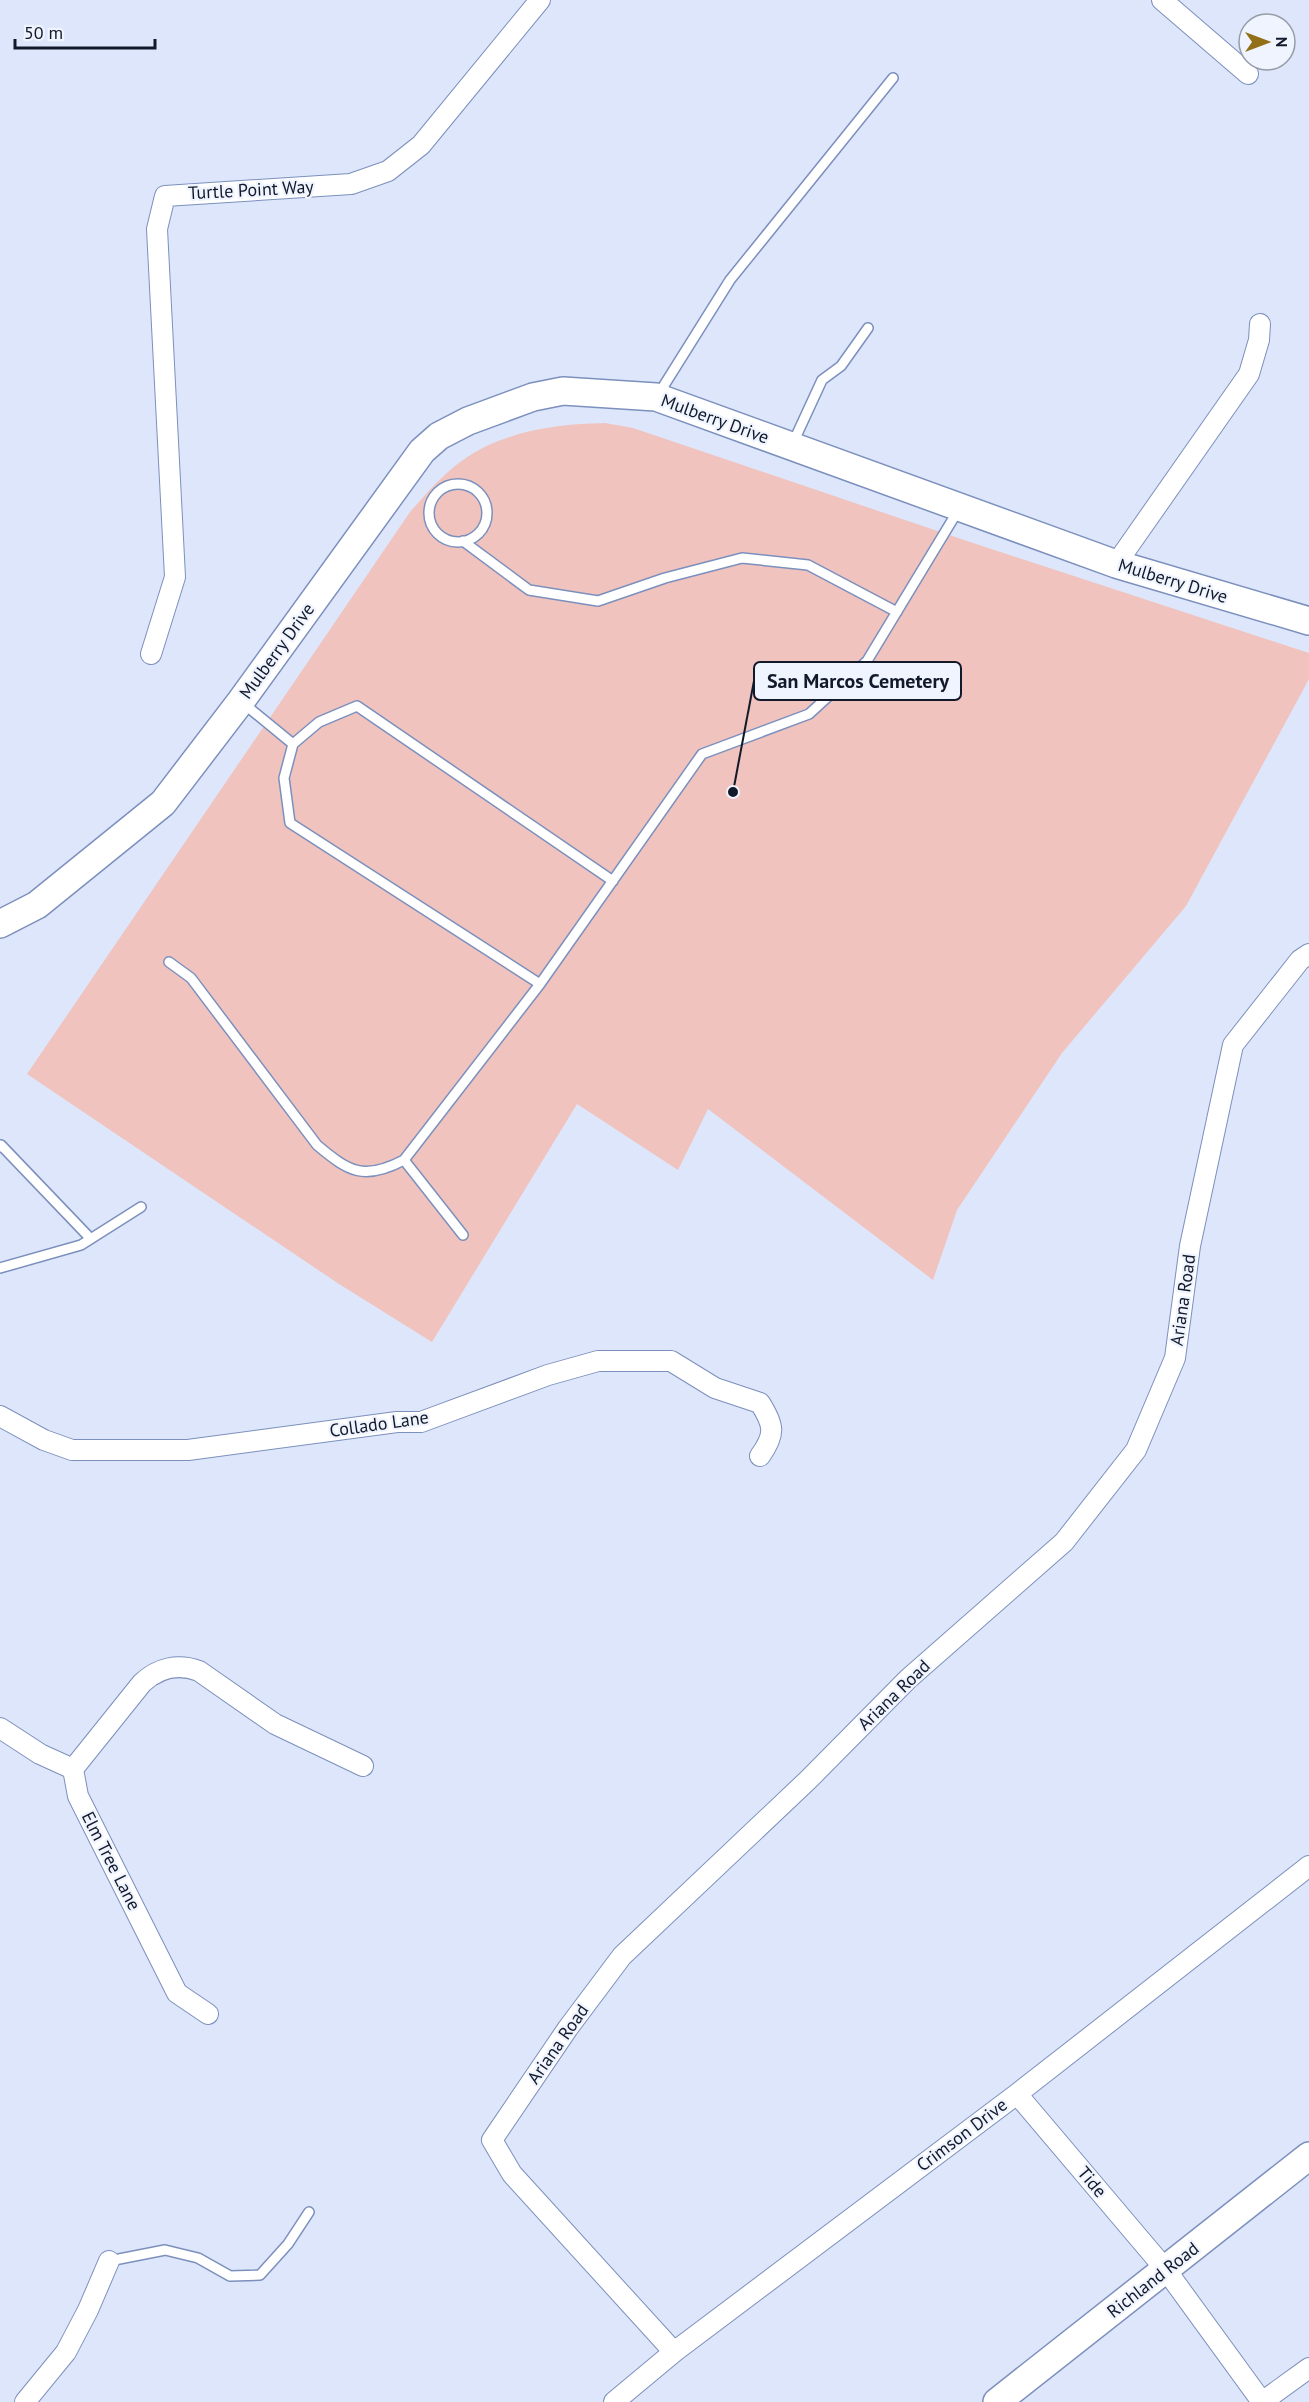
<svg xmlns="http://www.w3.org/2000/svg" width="1309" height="2402" viewBox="0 0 1309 2402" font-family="'PT Sans',sans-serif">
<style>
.green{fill:#f0c3be}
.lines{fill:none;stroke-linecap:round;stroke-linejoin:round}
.lane-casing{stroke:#7c90bd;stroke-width:12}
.street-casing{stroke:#7c90bd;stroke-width:22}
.secondary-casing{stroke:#7c90bd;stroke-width:30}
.lane{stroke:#fff;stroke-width:9}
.street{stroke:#fff;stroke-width:20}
.secondary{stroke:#fff;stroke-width:27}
.labels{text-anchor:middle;stroke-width:4.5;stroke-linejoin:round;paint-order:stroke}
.street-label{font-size:18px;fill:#12192a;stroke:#eff4fe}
.leader{fill:none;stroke:#12192a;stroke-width:2}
.callout-dot{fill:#12192a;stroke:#eff4fe;stroke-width:2}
.callout{fill:#eff4fe;stroke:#12192a;stroke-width:2}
.callout-label{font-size:20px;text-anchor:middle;font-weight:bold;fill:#12192a}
</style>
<rect width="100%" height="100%" fill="#dde6fa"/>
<path class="green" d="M605,423L633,428L979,545L1309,653V679L1186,906L1062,1053L957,1210L933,1280L708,1109L678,1170L577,1104L432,1342L339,1284L27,1074L410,512C426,494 443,474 463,460C504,431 556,424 605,423Z"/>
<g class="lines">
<g class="lane-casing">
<path id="lane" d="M658,395L730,280L893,78
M792,445L822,380L841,366L868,328
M429 513a29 29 0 1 1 58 0a29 29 0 1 1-58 0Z
M463,541L529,590L598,601L665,578L742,558L808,565L897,612
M293,744L319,722L357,706L613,881
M169,962L191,978L317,1145C349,1172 364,1181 404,1160L540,984L290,823L284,778L293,744L243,703
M540,984L702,754L809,714L867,661L959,509
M0,1147L1,1145L90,1238
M404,1160L463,1235
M0,1268L81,1245L141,1207
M109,2261L165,2250L198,2258L230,2276L260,2275L288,2244L309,2212"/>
</g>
<g class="street-casing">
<path id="street" d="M1162,0L1248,74
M1116,564L1249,374L1259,340L1260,324
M151,654L175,577L157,229L165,196L351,184L388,171L421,145L540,0
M0,1416L44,1440L72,1450H188L397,1422H421L548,1375L598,1361H671L715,1388L760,1403C774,1425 776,1434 760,1456
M0,1728L40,1754L73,1769L78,1796L177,1993L208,2014
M73,1769L142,1683C158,1668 178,1663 199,1671L275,1724L363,1766
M1017,2094L1166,2270L1262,2402
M674,2352L512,2174L492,2140L568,2028L622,1956L808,1780L908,1679L1064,1542L1136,1450L1175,1358L1190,1246L1233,1045L1300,960L1309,954
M25,2402L66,2352L88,2310L109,2261
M614,2402L674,2352L1017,2094L1309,1866
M1262,2402L1309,2368"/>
</g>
<g class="secondary-casing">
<path id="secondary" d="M0,924L37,905L163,803L241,701L422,451L439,436L468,421L533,397L563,391L656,397L1116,564L1309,621
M997,2402L1309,2156"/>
</g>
<use href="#lane" class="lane"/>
<use href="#street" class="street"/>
<use href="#secondary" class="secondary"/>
</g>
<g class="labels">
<g class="street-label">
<text transform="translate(251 190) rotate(-3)" y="6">Turtle Point Way</text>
<text transform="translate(715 419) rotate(20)" y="6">Mulberry Drive</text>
<text transform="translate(1173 581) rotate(17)" y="6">Mulberry Drive</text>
<text transform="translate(277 651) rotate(-54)" y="6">Mulberry Drive</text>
<text transform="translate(1183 1300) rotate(-82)" y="6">Ariana Road</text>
<text transform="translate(379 1424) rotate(-8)" y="6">Collado Lane</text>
<text transform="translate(894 1695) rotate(-44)" y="6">Ariana Road</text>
<text transform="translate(111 1861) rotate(63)" y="6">Elm Tree Lane</text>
<text transform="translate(558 2044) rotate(-55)" y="6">Ariana Road</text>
<text transform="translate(962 2135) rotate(-37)" y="6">Crimson Drive</text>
<text transform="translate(1092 2182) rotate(50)" y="6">Tide</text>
<text transform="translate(1153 2280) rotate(-38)" y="6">Richland Road</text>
</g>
</g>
<path class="leader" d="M733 792L754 681"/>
<circle class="callout-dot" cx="733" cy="792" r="6"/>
<rect class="callout" x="754" y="662" width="207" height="38" rx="6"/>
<g class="callout-label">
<text x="858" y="688">San Marcos Cemetery</text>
</g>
<g transform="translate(1267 42) rotate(90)"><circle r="28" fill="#eff4fe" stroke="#979ca9" stroke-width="1.5"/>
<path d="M0-4.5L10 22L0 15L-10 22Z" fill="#937018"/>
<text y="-9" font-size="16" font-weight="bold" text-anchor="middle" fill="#12192a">N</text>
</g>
<path d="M15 39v9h140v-9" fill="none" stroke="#12192a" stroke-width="3"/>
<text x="24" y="39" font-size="18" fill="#12192a" stroke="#eff4fe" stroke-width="4.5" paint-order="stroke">50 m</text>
</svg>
